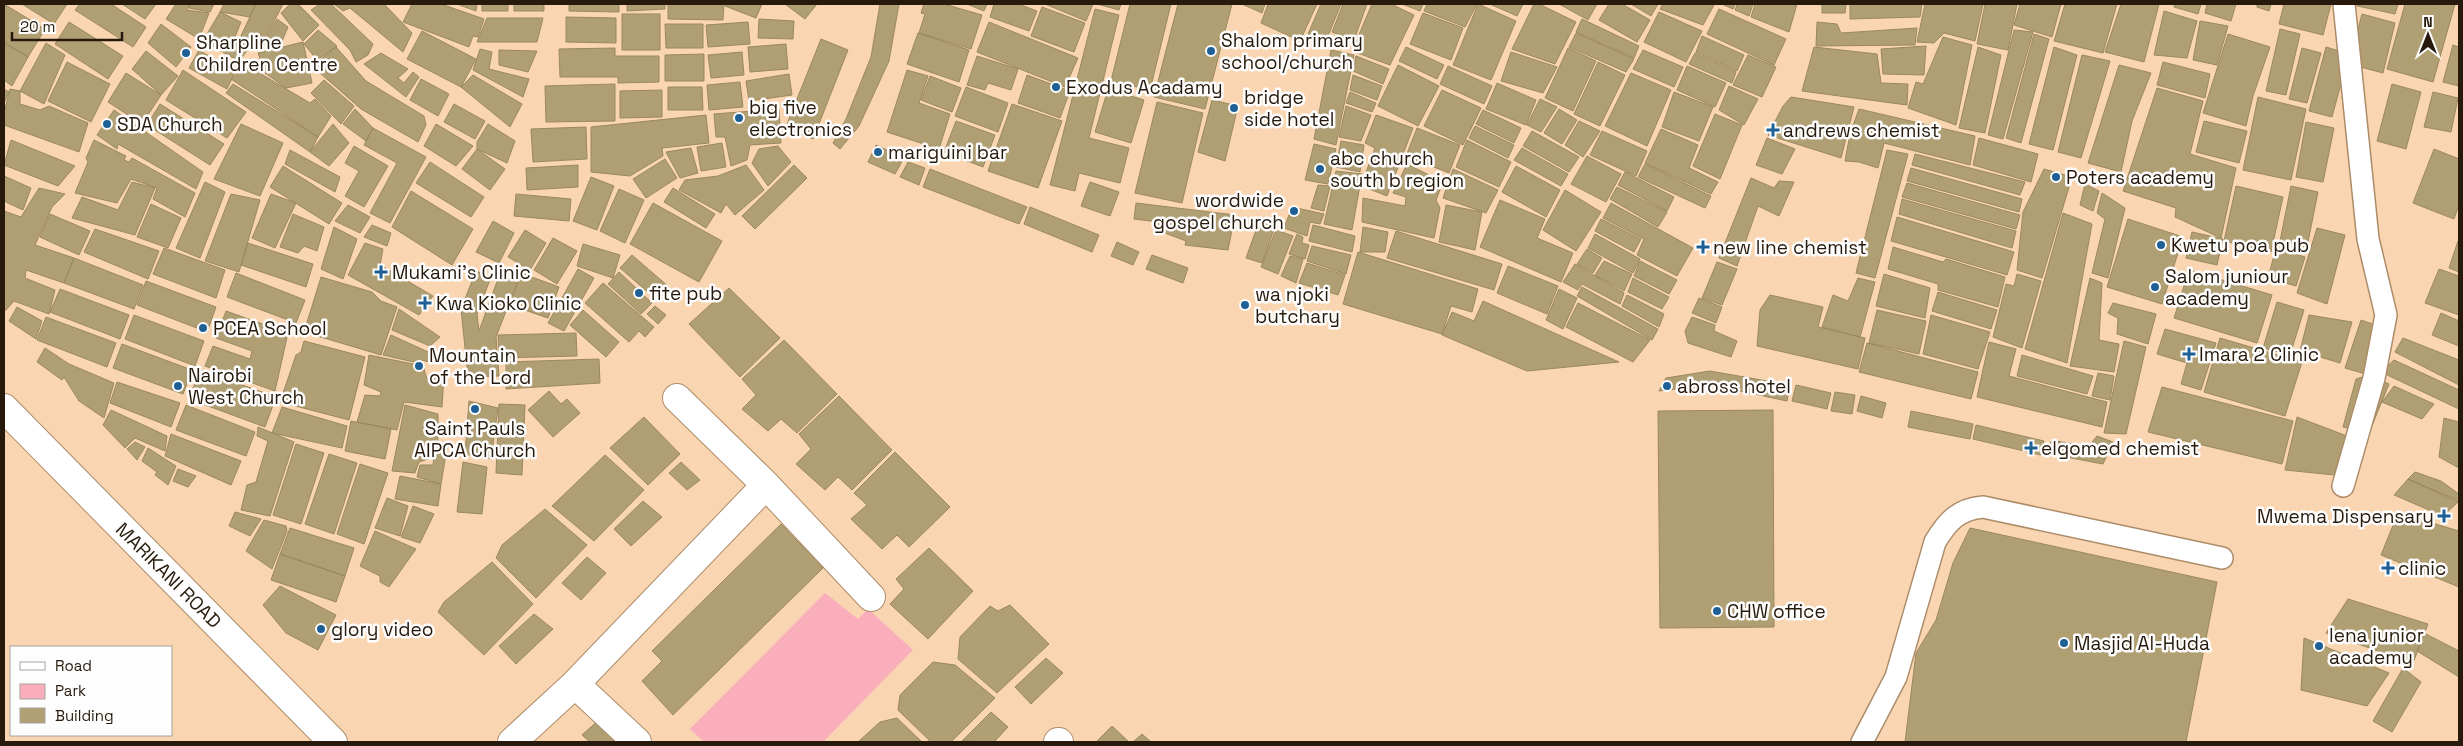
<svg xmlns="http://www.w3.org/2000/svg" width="2463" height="746" viewBox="0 0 2463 746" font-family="'Space Grotesk',sans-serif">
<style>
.green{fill:#faaebc}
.building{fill:#b19f74;stroke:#9a885e}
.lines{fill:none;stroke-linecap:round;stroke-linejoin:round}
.service-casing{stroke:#ad8c6a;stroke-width:24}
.minor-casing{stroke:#ad8c6a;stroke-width:30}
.service{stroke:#fff;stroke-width:21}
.minor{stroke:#fff;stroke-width:28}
.poi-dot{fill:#1e6095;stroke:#fdfdfd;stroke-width:2}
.labels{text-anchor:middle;stroke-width:5;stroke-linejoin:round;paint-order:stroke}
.poi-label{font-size:19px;fill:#271a0c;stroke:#fdfdfd;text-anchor:start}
.street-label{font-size:19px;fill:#271a0c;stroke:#fdfdfd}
</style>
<rect width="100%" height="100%" fill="#f9d5b1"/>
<path class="green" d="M825,593L858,619L868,609L913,650L823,742H704L690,729Z"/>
<path class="building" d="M4,4L45,29L28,57L4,42Z
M22,4H67L54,24Z
M80,4H111L146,27L133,47L75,10Z
M122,4H156L145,19Z
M176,4H190L187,10L209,13L199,39L166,19Z
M191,4H214L210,12L189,8Z
M224,4H255L250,17L220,12Z
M256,4H283L260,49L239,40Z
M290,4H298L319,25L303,41L281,13Z
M320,4H331L373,44L368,55L356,62L350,50L311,10Z
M334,4H384L412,33L403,52L350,8L343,11Z
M412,4H441L484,19L478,37L473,36L469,47L403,22Z
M457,4H477L476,11Z
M482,4H508V11H482Z
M514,4H544V11H514Z
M569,4H619V12L569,11Z
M627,4H665V9L627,11Z
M668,4H724L723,20L668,19Z
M726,4H762L756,18L725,6Z
M785,4H817L805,19Z
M880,4H899L889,61L859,126L840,149L833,143L846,119L871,57Z
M924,4H944L982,15L971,49L919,33L925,14L921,13Z
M967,4H987L984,11Z
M994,4H1018L1037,11L1029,31L990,17Z
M1045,4H1093L1086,21Z
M1097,4H1121L1119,10Z
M1130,4H1171L1150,90L1111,81Z
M1178,4H1232L1205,109L1154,97Z
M1242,4H1265L1262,13Z
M1268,4H1317L1300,41L1261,23Z
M1321,4H1341L1326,41L1308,34Z
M1343,4H1367L1354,40L1332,32Z
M1372,4H1391L1414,15L1390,65L1352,51Z
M1402,4H1423L1420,11Z
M1427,4H1477L1465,27L1424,11Z
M1478,4L1516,21L1491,80L1453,65Z
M1490,4H1523L1517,16Z
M1534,4H1539L1576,22L1555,64L1512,49Z
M1559,4H1597L1588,20Z
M1609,4H1622L1650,20L1637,42L1599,20Z
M1631,4H1658L1651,16Z
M1663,4H1711L1714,5L1703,25L1660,9Z
M1722,4H1735L1733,9Z
M1737,4H1753L1749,16L1735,10Z
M1755,4H1797L1789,32L1751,17Z
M1822,4H1846L1845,13H1822Z
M1850,4H1922L1920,17L1850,19Z
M1925,4H1983L1975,41L1944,33L1934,43L1917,42Z
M1985,4H2017L2008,50L1977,44Z
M2020,4H2061L2052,37L2014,25Z
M2065,4H2117L2103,53L2054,41Z
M2121,4H2159L2144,62L2105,52Z
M2175,4H2201L2198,14L2174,7Z
M2207,4H2236L2231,21L2205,13Z
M2257,4H2271L2269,11L2257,7Z
M2284,4H2331L2323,35L2279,24Z
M2348,4H2398L2395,14Z
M2405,4H2455L2433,82L2387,69Z
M1042,7L1085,23L1074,52L1031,36Z
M1095,9L1119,15L1089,138L1129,148L1120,183L1079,173L1075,191L1050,185Z
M1719,9L1786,39L1774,65L1707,34Z
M2164,11L2197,21L2187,58L2154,55Z
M220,12L241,22L235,37L249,48L239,61L203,41Z
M1659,12L1702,31L1686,62L1644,42Z
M1423,13L1463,28L1451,60L1410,44Z
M622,14H660V50H622Z
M2362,14L2395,23L2383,73L2349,64Z
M566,17L616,18V43L566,42Z
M487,18H543L537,42H477Z
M277,19L288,27L280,46L266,40Z
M759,19L794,21L793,39L758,38Z
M1582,19L1639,46L1634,58L1576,32Z
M2200,21L2228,26L2217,65L2193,60Z
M69,22L123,56L108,79L55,44Z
M748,22L750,44L708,47L706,25Z
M989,22L1078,58L1065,87L977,52Z
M1817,22L1837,24L1841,33L1917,28L1915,45L1816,46Z
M161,24L191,47L176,67L148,43Z
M665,24H703V48H666Z
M2280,29L2300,34L2286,95L2266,91Z
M318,30L337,46L317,60L304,44Z
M2014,30L2033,32L2003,139L1988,135Z
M422,31L476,59L461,87L407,59Z
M918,33L969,50L959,82L907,64Z
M1576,33L1634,59L1626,72L1569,47Z
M2034,34L2049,39L2021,143L2006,138Z
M2228,34L2270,47L2253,96L2246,126L2203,113Z
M1702,36L1744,55L1737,71L1696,52Z
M1943,37L1972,45L1956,125L1908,108L1916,82L1923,84Z
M821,39L848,50L813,139L785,129Z
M303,42L312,83L286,88L265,73L258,53Z
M4,43L28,57L12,86L4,80Z
M46,43L65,55L44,104L20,91Z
M786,44L788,69L750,72L748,47Z
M2453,45L2459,47V86L2443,82Z
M1926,46L1924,75L1883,74L1881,49Z
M336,47L366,81L424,116L426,125L418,142L361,109L312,66Z
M1406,47L1444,65L1437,79L1399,61Z
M1814,47L1877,54L1881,83L1908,84L1907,105L1802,91Z
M1978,47L2001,55L1985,133L1959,128Z
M2054,47L2077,55L2053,150L2029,144Z
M2326,47L2349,54L2332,117L2309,111Z
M615,48V56H659V82L618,83V77H560L559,49Z
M1568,48L1596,61L1573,111L1545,98Z
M2302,48L2321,53L2307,103L2289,99Z
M480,49L492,52L489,69L529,79L523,97L473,70Z
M199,50L235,72L227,89L189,68Z
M499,50L537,51L528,72L499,65Z
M1331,50L1354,55L1336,145L1314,139Z
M1643,50L1683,67L1674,87L1633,69Z
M146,51L178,76L161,95L132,69Z
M742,52L744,75L711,78L708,55Z
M1511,52L1557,67L1543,93L1501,81Z
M381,53L408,69L398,78L404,83L413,72L419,77L406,97L364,64Z
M1695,53L1736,72L1732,83L1689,64Z
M704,54V81H665V55Z
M1748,55L1776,67L1762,97L1733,85Z
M2082,55L2110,61L2081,158L2058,152Z
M977,56L1018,69L1011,90L988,83L985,90L967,85Z
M1356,56L1389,69L1383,84L1353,71Z
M67,62L110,84L91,122L48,101Z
M1598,62L1625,75L1600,126L1574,114Z
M2163,62L2210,74L2205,98L2157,85Z
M246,65L310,103L315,99L331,116L318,137L231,79Z
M1398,65L1439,86L1418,126L1378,106Z
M2119,65L2151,73L2132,121L2121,172L2088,163Z
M1448,66L1492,86L1484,104L1440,84Z
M1687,66L1726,83L1715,107L1677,90Z
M183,70L246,112L227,138L166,100Z
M907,70L928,76L919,103L950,114L939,149L887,132Z
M126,73L161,95L142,124L108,102Z
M1631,73L1671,90L1647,146L1605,126Z
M789,74L792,95L749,101L746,81Z
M473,75L522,104L510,127L461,87Z
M1027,75L1070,91L1060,118L1018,103Z
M1353,75L1382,86L1377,100L1350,90Z
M930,76L961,88L952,112L921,100Z
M421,79L449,94L438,116L410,100Z
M324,80L354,106L341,124L311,93Z
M740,82L743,107L709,110L707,85Z
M1497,83L1536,100L1526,125L1486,109Z
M233,84L318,137L310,152L226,93Z
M615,84V121L546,122L545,86Z
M2392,84L2421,92L2406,149L2377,141Z
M1729,86L1758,99L1744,125L1719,110Z
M668,87H702L703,110H668Z
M966,87L1008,103L998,132L955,116Z
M2157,88L2203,101L2190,154L2236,168L2221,238L2175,217L2176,208L2123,191Z
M4,89L9,92L4,103Z
M10,89L20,91V104L40,110L49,106L88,123L79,152L4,125V113Z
M1108,89L1144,100L1131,143L1095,132Z
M662,90V117L620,118V91Z
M1442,90L1481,108L1463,145L1424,126Z
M1350,92L1376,103L1372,112L1346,103Z
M1674,92L1713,107L1699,141L1662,127Z
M2433,92L2458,98L2451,132L2424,127Z
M1791,97L1854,107L1841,158L1768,135L1783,106Z
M2258,97L2306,109L2291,180L2243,170Z
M1540,99L1557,107L1541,132L1527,125Z
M1212,100L1238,106L1225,161L1198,152Z
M1157,102L1203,113L1182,203L1135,193Z
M160,104L224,144L210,165L147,125Z
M454,104L485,121L475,139L444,122Z
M1012,104L1062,121L1038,188L988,171Z
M1346,106L1371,115L1361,141L1339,137Z
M355,109L373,128L366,141L343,124Z
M779,109L781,143L750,145L747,160L731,166L725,137H716L714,114Z
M1559,109L1577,120L1562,144L1544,133Z
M1859,109L1975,136L1970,165L1884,143L1878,168L1859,162L1845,161L1850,134Z
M114,110L203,172L196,189L118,144L117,149L97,135Z
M1483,110L1521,128L1514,143L1476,124Z
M1715,114L1742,125L1720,179L1693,166Z
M706,115L709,143L662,148L663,156L630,176L591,172V127Z
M1376,115L1413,128L1387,196L1367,188L1371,177L1365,175L1375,148L1365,143Z
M956,121L995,135L983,167L944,152Z
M1579,121L1600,131L1583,157L1565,145Z
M2204,121L2247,131L2239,163L2196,152Z
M2306,122L2334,128L2323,182L2296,177Z
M241,124L283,143L260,196L214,179Z
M333,124L349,143L329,166L310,152Z
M436,124L473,146L456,166L424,146Z
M488,124L515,141L507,163L477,149V142Z
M1475,126L1514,145L1508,158L1469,138Z
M586,127L587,159L533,162L531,129Z
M373,128L426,157L390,223L370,213L397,163L364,145Z
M1417,128L1460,145L1449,173L1406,156Z
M1661,129L1698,145L1689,168L1718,182L1711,194L1645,163Z
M1532,131L1579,157L1569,172L1523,146Z
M1602,131L1647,151L1636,176L1590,155Z
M1767,138L1795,149L1782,174L1756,165Z
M1979,138L2038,154L2031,182L1973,165Z
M11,140L75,166L58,186L4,165Z
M94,140L126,156L124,160L129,162L132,158L195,193L185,217L153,199L157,188L131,179L117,203L75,193L88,162L86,158Z
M1467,140L1511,162L1499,187L1456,167Z
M1341,141L1364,145L1360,172L1336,167Z
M722,143L726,167L701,171L697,147Z
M1314,144L1336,149L1328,184L1305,180Z
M876,145L904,158L895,174L868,162Z
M354,146L388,166L364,207L345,196L359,171L345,163Z
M778,146L791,162L768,186L752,163L759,149Z
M691,148L698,173L680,178L666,152Z
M1522,148L1568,174L1561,186L1514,160Z
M477,149L505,169L490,190L462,169Z
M2434,149L2459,159V205L2454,219L2413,203Z
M290,150L340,177L335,192L285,164Z
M1887,150L1908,154L1875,278L1856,273Z
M1915,154L2025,182L2020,195L1912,165Z
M1587,156L1621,174L1606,202L1571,184Z
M665,159L677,178L646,198L633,179Z
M430,162L484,197L471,217L416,183Z
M908,162L925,168L919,185L900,177Z
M1407,164L1443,182L1436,200L1440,208L1434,238L1362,222L1363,198L1405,206L1406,197L1393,193Z
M1645,164L1711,196L1705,208L1638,177Z
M578,165V187L527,190L526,168Z
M746,165L764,190L735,215L726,204L721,213L679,190L685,180L718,176Z
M794,165L807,178L755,229L742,216Z
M283,166L342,203L329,224L270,187Z
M1516,166L1560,190L1546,217L1502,192Z
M1911,168L2022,199L2019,212L1907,181Z
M930,169L1027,207L1019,224L923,187Z
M1453,169L1498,190L1486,213L1443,198Z
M2044,169L2072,177L2042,278L2017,270L2023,212Z
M1336,171L1362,174L1352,230L1324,224Z
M1625,172L1674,197L1667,211L1618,185Z
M4,176L31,188L23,210L4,201Z
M591,177L614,186L597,230L573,221Z
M1751,178L1774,188L1779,181L1794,182L1779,216L1758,206L1737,266L1719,258Z
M132,182L155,188L135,235L72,218L82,197L118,210Z
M205,182L225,192L200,258L176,248Z
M1090,182L1119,192L1110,216L1081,206Z
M1907,183L2020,215L2016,229L1902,197Z
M2085,184L2099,191L2093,211L2080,205Z
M1318,185L1330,186L1324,211L1311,208Z
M2236,186L2283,197L2271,252L2224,241Z
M2291,186L2318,192L2307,247L2280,241Z
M1617,187L1667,212L1658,227L1610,199Z
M39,188L65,194L52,207L35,245L74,258L64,283L26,270L25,278L55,290L49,314L14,301L6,310H4V211L21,217Z
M673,188L715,214L706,228L664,202Z
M619,189L644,200L625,243L600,231Z
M1565,190L1601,212L1576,251L1543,230Z
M411,191L473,229L452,265L392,227Z
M2102,193L2125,208L2108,278L2092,273L2105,219L2097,213Z
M231,194L260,200L239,272L205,261Z
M271,194L296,203L275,248L252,238Z
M516,194L571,199L569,221L514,216Z
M1902,199L2016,231L2012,248L1899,214Z
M1500,200L1545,219L1537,238L1573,253L1561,282L1480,247Z
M653,203L722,241L699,282L630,244Z
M1136,203L1235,215L1228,250L1185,245L1186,241L1157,230L1158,222L1134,219Z
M1611,203L1693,248L1677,276L1637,255L1644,239L1603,218Z
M151,204L181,218L168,248L137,237Z
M348,205L370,217L360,233L335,221Z
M1446,205L1482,212L1475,250L1439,242Z
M1030,207L1099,235L1092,252L1024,224Z
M1292,207L1324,214L1320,224L1310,222L1307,236L1284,228Z
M2063,213L2092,224L2067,363L2025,349Z
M50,214L90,231L79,255L40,237Z
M293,214L324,227L317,251L304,246L298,253L280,247Z
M1897,217L2014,252L2007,275L1891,241Z
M1601,219L1641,239L1634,252L1595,231Z
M2128,219L2183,237L2162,304L2107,287Z
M493,221L514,233L499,263L476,252Z
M1259,222L1275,227L1262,263L1246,258Z
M372,225L391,233L387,246L364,237Z
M1313,225L1355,236L1352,252L1309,241Z
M334,227L357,239L343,279L321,269Z
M1363,227L1388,232L1385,252H1360Z
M2317,228L2345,235L2327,304L2297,293Z
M95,229L159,251L148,279L84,252Z
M525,230L546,243L530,270L508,257Z
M1276,230L1293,236L1278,274L1261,267Z
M1396,231L1502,264L1494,290L1387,258Z
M2192,232L2223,239L2217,265L2186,258Z
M1297,234L1303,237L1302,243L1309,245L1305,259L1289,254Z
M1595,234L1640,259L1633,273L1588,248Z
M553,238L577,251L557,284L534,270Z
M2458,241H2459V272L2449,268Z
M1117,242L1139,252L1133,265L1111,256Z
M248,243L313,264L306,287L241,265Z
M365,243L383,249L380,265L433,296L419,315L348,275Z
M583,244L620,255L613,278L577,266Z
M1312,246L1351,255L1346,274L1307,261Z
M1893,247L1943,262L1946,259L2005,277L1998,307L1938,290V284L1888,269Z
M164,248L225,270L216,298L153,274Z
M2276,248L2305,257L2296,286L2268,278Z
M1587,249L1602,258L1593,273L1577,264Z
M1358,252L1478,289L1472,312L1451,306L1442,334L1343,304Z
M632,255L669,287L657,300L620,268Z
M1152,255L1188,268L1183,283L1146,269Z
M1290,256L1303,259L1296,283L1281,276Z
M74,258L143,285L134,309L64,283Z
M1604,261L1632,274L1624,291L1595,275Z
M1640,261L1677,280L1669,294L1634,276Z
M1717,262L1737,269L1722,305L1702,298Z
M1307,263L1345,275L1338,295L1299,283Z
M1575,264L1624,293L1620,304L1582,284L1578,290L1563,282Z
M1508,266L1558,286L1547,314L1497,293Z
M578,269L594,278L564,331L548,323Z
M2439,269L2459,276V315L2425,303Z
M2189,270L2272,295L2257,343L2174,318Z
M476,271L491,277L477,314L479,331L499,276L517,283L496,337L499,376L468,377L461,309Z
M619,272L652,303L641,314L608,284Z
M236,273L305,300L296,323L227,297Z
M521,273L559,287L548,318L510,305Z
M1884,274L1930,288L1925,318L1876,306Z
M2017,274L2041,281L2022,348L1993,337L2006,284L2014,286Z
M321,277L372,292L381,301L397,307L381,355L304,332Z
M1633,278L1669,297L1662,309L1628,292Z
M1858,278L1875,282L1860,337L1822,327L1833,295L1848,301Z
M2090,278L2102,283L2099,340L2119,344L2114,372L2070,366Z
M146,281L216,307L207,332L137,305Z
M603,283L654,327L645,337L639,331L629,342L585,303Z
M1582,287L1658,329L1652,340L1577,296Z
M729,288L780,338L740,377L689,324Z
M60,289L129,315L120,339L50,312Z
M1559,289L1577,298L1563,329L1546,320Z
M1938,292L1997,310L1991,329L1932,311Z
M1627,295L1664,314L1659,327L1622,306Z
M1770,295L1823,307L1818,327L1865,338L1858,369L1757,346L1760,310Z
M1699,298L1722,307L1716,323L1692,313Z
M1483,301L1619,362L1527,371L1442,335L1452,312L1474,321Z
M2277,302L2304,310L2290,355L2263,348Z
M1578,303L1650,340L1633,362L1566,327Z
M2113,303L2156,314L2148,344L2117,334L2118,318L2108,313Z
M655,306L666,315L658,324L647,314Z
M17,307L42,321L36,339L9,321Z
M399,309L440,337L430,346L392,330Z
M583,310L619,342L606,357L570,325Z
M1877,310L1926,321L1919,354L1869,343Z
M226,311L288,333L275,391L205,366L213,346L250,359L252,351L216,338Z
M2441,313L2459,321V346L2432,335Z
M134,315L204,341L195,366L125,339Z
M1931,315L1990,332L1978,369L1923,354Z
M2309,315L2352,322L2340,363L2300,351Z
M46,317L116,343L107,367L37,340Z
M1692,317L1715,325L1714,331L1737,341L1731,357L1688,343L1685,331Z
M2361,320L2384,328L2369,375L2345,368Z
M2165,329L2216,343L2201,390L2181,384L2187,363L2157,354Z
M576,333L577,356L499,358L498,335Z
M391,335L437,356L434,363L421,360L418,363L383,355Z
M2220,338L2302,362L2285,416L2204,392Z
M2403,338L2459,360V385L2395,352Z
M784,340L837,394L797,433L781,419L768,431L742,409L756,395L742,379Z
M304,341L365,357L349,420L280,402L296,355L301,352Z
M2124,341L2146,347L2126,434L2104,433Z
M1989,342L2016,349L2009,376L2107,402L2102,427L1977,397Z
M1867,343L1978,372L1971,399L1859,372Z
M122,344L192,370L183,394L113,368Z
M45,348L69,364L114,383L104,418L79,401L64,377L62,380L37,362Z
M369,355L423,366L427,379L444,376L442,407L404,402L397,430L357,422L365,395L380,396L381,392L364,385Z
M2022,355L2093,376L2087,394L2017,376Z
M599,359L600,383L506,389V362Z
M2394,360L2459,390V409L2381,372Z
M200,370L276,397L265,427L189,399Z
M1710,371L1790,385L1787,401L1712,385L1659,391L1666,378Z
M2098,373L2114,376L2110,400L2092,396Z
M2369,375L2389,384L2369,433L2343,427L2356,379Z
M117,382L180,403L171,427L110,403Z
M1796,385L1831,393L1827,409L1792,401Z
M2394,386L2434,404L2422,419L2382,402Z
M2162,387L2293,421L2282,464L2148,432Z
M549,391L561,404L567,399L580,413L553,437L528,410Z
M1835,392L1855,395L1852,414L1831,411Z
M839,396L892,450L852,490L838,477L825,490L796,464L811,449L799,434Z
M1861,396L1886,403L1882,418L1857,411Z
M469,401L498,408L491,459L465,454Z
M499,404L525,405L522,475L496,473Z
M186,405L255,432L246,456L176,430Z
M405,405L438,414V441L433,445L431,458L419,462L415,473L392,471Z
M282,407L347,426L342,448L272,433Z
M111,410L167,436L165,451L135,438L125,448L103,425Z
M1773,410L1774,627L1660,628L1658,411Z
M1911,411L1973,424L1970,439L1908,427Z
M644,417L680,454L648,485L610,448Z
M2297,417L2347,436L2334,475L2285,470Z
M2444,418L2459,422V468L2439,457Z
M351,421L391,429L385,459L345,451Z
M1976,425L2044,441L2041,455L1973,439Z
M258,427L294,442L270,516L241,510L247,485L256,482L268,441L257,436Z
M171,434L241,461L231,485L165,456Z
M2097,436L2113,442L2103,464L2045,453L2052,440L2088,447Z
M135,442L145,447L137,460L127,449Z
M296,444L324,453L301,524L273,515Z
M435,447L447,448L441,484L417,477L420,465H433Z
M148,448L176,466L168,485L155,475L157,472L142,461Z
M895,452L950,507L909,547L897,535L882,549L851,519L867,505L854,493Z
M329,454L357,463L334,534L305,524Z
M605,455L644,490L594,541L552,506Z
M463,462L487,467L482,514L457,512Z
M681,462L700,480L687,490L669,473Z
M360,464L388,473L364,544L337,534Z
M178,469L196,476L188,487L173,481Z
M2415,472L2441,481L2459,494V501L2408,479Z
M400,476L441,484L438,506L395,499Z
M2408,479L2458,502L2443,516L2394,495Z
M387,498L408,506L400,536L375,528Z
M643,501L662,517L631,546L614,529Z
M413,506L434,514L420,543L401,537Z
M545,509L587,545L536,598L496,558L502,545Z
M235,512L261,519L250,536L229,526Z
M2398,513L2459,531V587L2381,555Z
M264,520L286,526L287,531L272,569L246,551Z
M781,524L823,568L673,715L642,681L662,661L652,651Z
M290,528L354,548L345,576L280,554Z
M1970,528L2217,582L2186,742H1905L1916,653L1936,620L1953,563Z
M375,531L416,549L389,587L380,582V576L360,566Z
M929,548L973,591L928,639L890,604L904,589L896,579Z
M280,554L345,576L336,602L271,580Z
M587,557L606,573L581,600L562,583Z
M492,562L533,604L484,655L438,612L444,602Z
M280,586L336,615L318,650L286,633L263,605Z
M2348,599L2428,624L2413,663L2326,633Z
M1010,605L1049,644L997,693L958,659L960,637L990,606L998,611Z
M534,614L553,629L516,664L499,646Z
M2424,633L2459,651V677L2417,651Z
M2304,638L2389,673L2367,706L2301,690Z
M1046,658L1063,673L1031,704L1015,687Z
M933,662L955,665L995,698L951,742H931L898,710L900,695Z
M2403,668L2421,682L2392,732L2373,721Z
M991,712L1008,727L994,742L962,741Z
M897,718L922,742H858L880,722Z
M600,719L619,735L612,742H590L582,735Z
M1112,726L1129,742H1096Z
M1142,734L1151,742H1133Z"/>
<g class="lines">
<g class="service-casing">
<path id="service" d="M2343,486L2374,378L2386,315L2368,239L2344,4
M1862,742L1896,677L1935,542C1947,522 1958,509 1983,507L2222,558"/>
</g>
<g class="minor-casing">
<path id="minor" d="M677,398L766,485L871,597
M4,408L333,742
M575,684L637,742
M512,742L575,684L766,485
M1058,742H1059"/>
</g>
<use href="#service" class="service"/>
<use href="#minor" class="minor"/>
</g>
<g class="poi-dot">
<circle cx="1211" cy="51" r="5"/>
<circle cx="186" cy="53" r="5"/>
<circle cx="1056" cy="87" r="5"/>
<circle cx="1234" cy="108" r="5"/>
<circle cx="739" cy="118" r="5"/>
<circle cx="107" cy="124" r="5"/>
<path d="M1770.5 122.5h5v5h5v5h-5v5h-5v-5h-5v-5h5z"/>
<circle cx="878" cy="152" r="5"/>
<circle cx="1320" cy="169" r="5"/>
<circle cx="2056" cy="177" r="5"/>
<circle cx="1294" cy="211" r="5"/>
<circle cx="2161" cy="245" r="5"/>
<path d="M1700.5 239.5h5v5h5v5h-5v5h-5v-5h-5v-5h5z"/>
<path d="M378.5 264.5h5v5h5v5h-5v5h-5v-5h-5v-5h5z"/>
<circle cx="2155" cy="287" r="5"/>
<circle cx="639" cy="293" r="5"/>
<path d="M422.5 295.5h5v5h5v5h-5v5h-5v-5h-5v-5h5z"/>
<circle cx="1245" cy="305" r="5"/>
<circle cx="203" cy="328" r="5"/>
<path d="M2186.5 346.5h5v5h5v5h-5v5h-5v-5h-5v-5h5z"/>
<circle cx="419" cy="366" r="5"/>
<circle cx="178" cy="386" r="5"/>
<circle cx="1667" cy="386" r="5"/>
<circle cx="475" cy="409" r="5"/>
<path d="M2028.5 440.5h5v5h5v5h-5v5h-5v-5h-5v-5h5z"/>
<path d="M2441.5 508.5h5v5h5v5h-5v5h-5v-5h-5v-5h5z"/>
<path d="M2385.5 560.5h5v5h5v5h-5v5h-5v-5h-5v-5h5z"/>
<circle cx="1717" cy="611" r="5"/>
<circle cx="321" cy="629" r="5"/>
<circle cx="2064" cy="643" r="5"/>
<circle cx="2319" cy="646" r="5"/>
</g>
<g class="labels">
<g class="poi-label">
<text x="1221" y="47">Shalom primary<tspan x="1221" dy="22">school/church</tspan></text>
<text x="196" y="49">Sharpline<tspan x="196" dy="22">Children Centre</tspan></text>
<text x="1066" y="94">Exodus Acadamy</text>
<text x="1244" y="104">bridge<tspan x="1244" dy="22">side hotel</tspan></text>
<text x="749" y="114">big five<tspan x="749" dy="22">electronics</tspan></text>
<text x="117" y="131">SDA Church</text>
<text x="1783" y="137">andrews chemist</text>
<text x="888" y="159">mariguini bar</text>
<text x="1330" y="165">abc church<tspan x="1330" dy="22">south b region</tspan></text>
<text x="2066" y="184">Poters academy</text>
<text x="1284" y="207" text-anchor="end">wordwide<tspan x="1284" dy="22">gospel church</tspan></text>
<text x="2171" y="252">Kwetu poa pub</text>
<text x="1713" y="254">new line chemist</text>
<text x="392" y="279">Mukami's Clinic</text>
<text x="2165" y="283">Salom juniour<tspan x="2165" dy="22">academy</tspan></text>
<text x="649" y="300">fite pub</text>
<text x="1255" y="301">wa njoki<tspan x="1255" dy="22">butchary</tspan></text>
<text x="436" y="310">Kwa Kioko Clinic</text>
<text x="213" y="335">PCEA School</text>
<text x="2199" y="361">Imara 2 Clinic</text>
<text x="429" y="362">Mountain<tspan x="429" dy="22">of the Lord</tspan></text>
<text x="188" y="382">Nairobi<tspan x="188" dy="22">West Church</tspan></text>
<text x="1677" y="393">abross hotel</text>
<text x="475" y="435" text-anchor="middle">Saint Pauls<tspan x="475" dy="22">AIPCA Church</tspan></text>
<text x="2041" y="455">elgomed chemist</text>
<text x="2434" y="523" text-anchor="end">Mwema Dispensary</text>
<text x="2398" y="575">clinic</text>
<text x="1727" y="618">CHW office</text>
<text x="331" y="636">glory video</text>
<text x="2329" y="642">lena junior<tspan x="2329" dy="22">academy</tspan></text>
<text x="2074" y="650">Masjid Al-Huda</text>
</g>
<g class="street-label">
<text transform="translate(169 575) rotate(45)" y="7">MARIKANI ROAD</text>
</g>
</g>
<rect width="2463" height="746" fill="none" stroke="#271a0c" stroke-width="10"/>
<rect x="10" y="646" width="162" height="90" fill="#fdfdfd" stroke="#a7a29d"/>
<rect x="20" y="662" width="25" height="8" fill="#ffffff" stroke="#a7a29d"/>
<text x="55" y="671" font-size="15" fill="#271a0c">Road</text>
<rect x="20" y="684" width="25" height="15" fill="#faaebc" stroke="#a7a29d"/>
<text x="55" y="696" font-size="15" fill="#271a0c">Park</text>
<rect x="20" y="708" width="25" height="15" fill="#b19f74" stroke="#a7a29d"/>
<text x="55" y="721" font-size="15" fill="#271a0c">Building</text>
<g transform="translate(2428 35)" stroke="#fdfdfd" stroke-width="4" paint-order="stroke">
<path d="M0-4L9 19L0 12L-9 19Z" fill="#271a0c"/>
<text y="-8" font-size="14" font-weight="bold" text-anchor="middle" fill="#271a0c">N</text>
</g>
<path d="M12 32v8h110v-8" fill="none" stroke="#271a0c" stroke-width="2.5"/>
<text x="20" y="32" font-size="15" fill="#271a0c" stroke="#fdfdfd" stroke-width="4" paint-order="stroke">20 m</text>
</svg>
